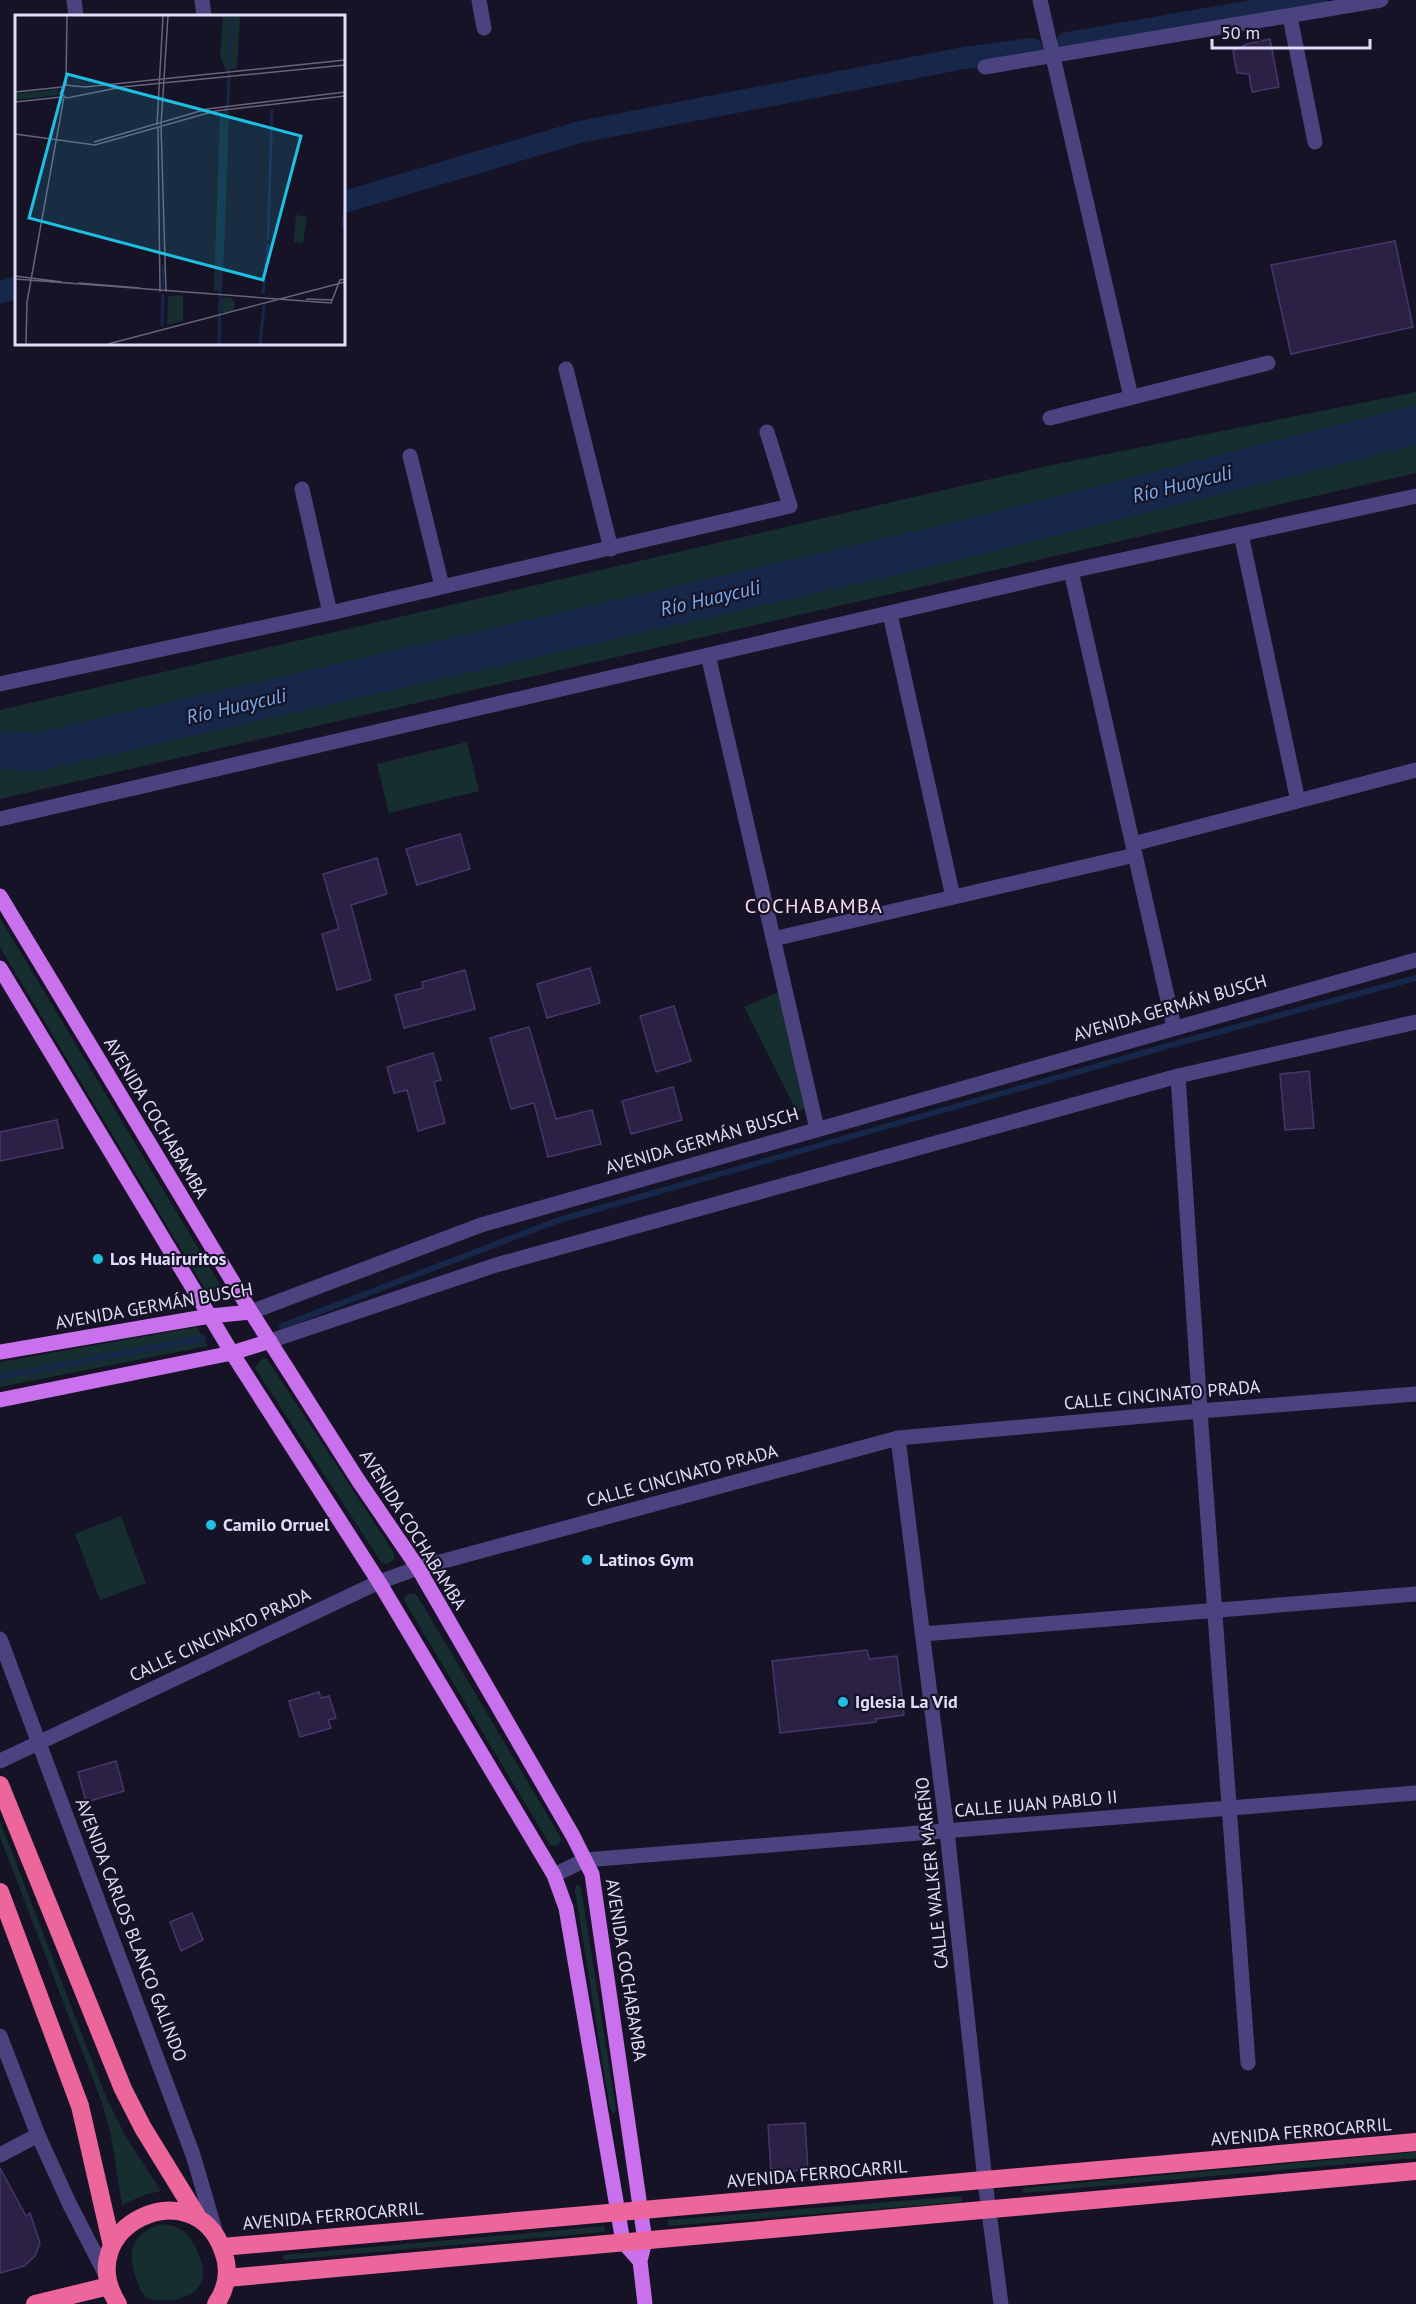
<svg xmlns="http://www.w3.org/2000/svg" width="1416" height="2304" viewBox="0 0 1416 2304" font-family="'PT Sans',sans-serif">
<style>
.green{fill:#162e2f}
.lines{fill:none;stroke-linecap:round;stroke-linejoin:round}
.stream{stroke:#17274a;stroke-width:6}
.canal{stroke:#17274a;stroke-width:22}
.river{stroke:#17274a;stroke-width:38}
.building{fill:#2b2144;stroke:#45366d;stroke-width:1.5}
.minor{stroke:#4b437f;stroke-width:15}
.major{stroke:#c970ed;stroke-width:15}
.highway{stroke:#ec659b;stroke-width:18}
.poi-dot{fill:#1fbfe3;stroke:#171326;stroke-width:2}
.labels{text-anchor:middle;stroke-width:4.5;stroke-linejoin:round;paint-order:stroke}
.street-label{font-size:18px;fill:#e2dcfb;stroke:#171326}
.poi-label{font-size:18px;font-weight:bold;fill:#e2dcfb;stroke:#171326;text-anchor:start}
.water-label{font-size:20px;font-style:italic;fill:#76adee;stroke:#171326}
.neighbourhood-label{font-size:20px;letter-spacing:1.5px;fill:#fbddee;stroke:#171326}
.inset-river{fill:none;stroke:#17274a;stroke-width:3}
.inset-road{fill:none;stroke:#68637b;stroke-width:1.5}
.view{fill:#1fbfe3;fill-opacity:0.15;stroke:#1fbfe3;stroke-width:3}
.inset-edge{fill:none;stroke:#e2dcfb;stroke-width:3}
</style>
<rect width="100%" height="100%" fill="#171326"/>
<path class="green" d="M1416,392V473L0,799V710L1047,466Z
M467,742L479,791L389,813L377,764Z
M0,918L224,1291L222,1299L216,1301L211,1299L0,947Z
M781,991L807,1106L797,1112L744,1007Z
M197,1327L208,1346L0,1387V1362Z
M262,1358L267,1359L394,1553V1560L386,1565L381,1562L255,1368Z
M121,1516L146,1583L100,1600L75,1534Z
M414,1593L418,1597L561,1838L560,1843L555,1846L550,1845L406,1604L404,1598L408,1594Z
M0,1821L106,2097L126,2137L161,2191L144,2195L122,2205L110,2130L102,2103L0,1837Z
M577,1884L581,1888L616,2109L614,2114L610,2109L575,1890Z
M1416,2152V2158L1023,2193V2188Z
M961,2196L962,2202L668,2226V2220Z
M161,2224C182,2226 190,2234 198,2253C201,2260 204,2267 203,2275C200,2300 167,2304 147,2298C141,2292 138,2285 136,2278C126,2251 133,2233 161,2224Z
M604,2226L605,2232L284,2260L283,2255Z"/>
<g class="lines">
<path class="stream" d="M282,1326L559,1220L1178,1043L1416,978
M0,1377L203,1338"/>
<path class="canal" d="M1067,43L1316,0
M344,202L580,132L964,58L1032,49
M0,292L16,288"/>
<path class="river" d="M0,750L37,752L945,544L1416,425"/>
</g>
<path class="building" d="M1270,39L1279,87L1252,92L1249,74L1237,73L1233,51L1247,44Z
M1395,241L1413,327L1291,354L1271,265Z
M460,834L470,869L417,885L406,849Z
M377,858L387,894L351,905L371,980L337,990L322,934L339,929L323,874Z
M590,968L600,1003L547,1018L537,984Z
M465,970L475,1009L404,1028L395,995L423,988L422,982Z
M674,1006L691,1061L656,1072L640,1016Z
M529,1027L556,1119L592,1110L601,1144L548,1157L534,1103L511,1109L490,1038Z
M433,1053L441,1080L434,1082L445,1123L418,1131L407,1090L394,1093L387,1067Z
M1309,1071L1314,1128L1285,1130L1280,1074Z
M673,1087L682,1120L631,1134L622,1101Z
M57,1120L63,1148L0,1161V1132Z
M867,1650L869,1659L897,1656L904,1715L876,1719V1722L780,1733L772,1661Z
M319,1692L321,1698L329,1696L336,1718L328,1720L331,1728L300,1737L289,1701Z
M116,1761L124,1791L86,1802L78,1772Z
M192,1913L203,1940L181,1951L170,1922Z
M805,2123L808,2170L771,2172L768,2125Z
M0,2168L26,2216L30,2213L40,2243L35,2256L24,2266L0,2273Z"/>
<g class="lines">
<path class="minor" d="M74,0L76,16
M202,0L204,16
M479,0L484,28
M1040,0L1131,397
M1290,17L1315,142
M985,67L1381,0
M566,369L611,549
M1050,418L1268,363
M410,456L442,586
M302,489L330,613
M1241,534L1298,801
M1071,571L1174,1027
M890,614L953,897
M708,655L817,1129
M0,684L330,613L790,506L767,432
M0,819L1071,571L1416,496
M1133,844L1416,770
M773,939L1135,855
M1178,1076L1200,1411L1248,2063
M251,1312L481,1225L1416,960
M270,1341L496,1265L1178,1076L1416,1022
M898,1438L947,1831L985,2181L1001,2304
M922,1634L1416,1594
M0,1639L193,2155L217,2237
M0,1761L379,1582L418,1568L898,1438L1200,1411L1416,1394
M554,1875L585,1860L1416,1793
M0,2036L38,2135L69,2203L108,2279
M0,2155L38,2135"/>
<path class="major" d="M0,896L251,1312L358,1480L418,1568L573,1836L592,1874L645,2241L640,2261L645,2304
M0,968L232,1353L379,1582L554,1875L566,1908L623,2242L640,2261
M0,1352L210,1316L251,1312
M0,1400L232,1353L270,1341"/>
<path class="highway" d="M0,1785L123,2089L143,2128L199,2219
M0,1892L80,2106L112,2246
M222,2247L1416,2142
M227,2278L1416,2171
M35,2304L109,2286
M118,2304C69,2227 194,2168 223,2251C230,2269 227,2288 216,2304"/>
</g>
<g class="poi-dot">
<circle cx="98" cy="1259" r="6"/>
<circle cx="211" cy="1525" r="6"/>
<circle cx="587" cy="1560" r="6"/>
<circle cx="843" cy="1702" r="6"/>
</g>
<g class="labels">
<g class="street-label">
<text transform="translate(1170 1008) rotate(-16)" y="6">AVENIDA GERMÁN BUSCH</text>
<text transform="translate(156 1118) rotate(59)" y="6">AVENIDA COCHABAMBA</text>
<text transform="translate(702 1141) rotate(-16)" y="6">AVENIDA GERMÁN BUSCH</text>
<text transform="translate(154 1306) rotate(-10)" y="6">AVENIDA GERMÁN BUSCH</text>
<text transform="translate(1162 1395) rotate(-5)" y="6">CALLE CINCINATO PRADA</text>
<text transform="translate(682 1476) rotate(-15)" y="6">CALLE CINCINATO PRADA</text>
<text transform="translate(413 1530) rotate(58)" y="6">AVENIDA COCHABAMBA</text>
<text transform="translate(220 1635) rotate(-25)" y="6">CALLE CINCINATO PRADA</text>
<text transform="translate(1036 1804) rotate(-5)" y="6">CALLE JUAN PABLO II</text>
<text transform="translate(932 1873) rotate(-96)" y="6">CALLE WALKER MAREÑO</text>
<text transform="translate(131 1930) rotate(69)" y="6">AVENIDA CARLOS BLANCO GALINDO</text>
<text transform="translate(626 1970) rotate(81)" y="6">AVENIDA COCHABAMBA</text>
<text transform="translate(1301 2132) rotate(-5)" y="6">AVENIDA FERROCARRIL</text>
<text transform="translate(817 2174) rotate(-5)" y="6">AVENIDA FERROCARRIL</text>
<text transform="translate(333 2216) rotate(-5)" y="6">AVENIDA FERROCARRIL</text>
</g>
<g class="poi-label">
<text x="110" y="1265">Los Huairuritos</text>
<text x="223" y="1531">Camilo Orruel</text>
<text x="599" y="1566">Latinos Gym</text>
<text x="855" y="1708">Iglesia La Vid</text>
</g>
<g class="water-label">
<text transform="translate(1182 484) rotate(-14)" y="7">Río Huayculi</text>
<text transform="translate(710 598) rotate(-13)" y="7">Río Huayculi</text>
<text transform="translate(236 706) rotate(-13)" y="7">Río Huayculi</text>
</g>
<g class="neighbourhood-label">
<text x="814" y="913">COCHABAMBA</text>
</g>
</g>
<g transform="translate(15 15)">
<rect width="330" height="330" fill="#171326"/>
<path d="M208,1H225L222,53L211,55L205,41ZM43,74L44,80L0,85V79ZM214,96L210,215L207,276L199,275L205,98ZM281,200L292,202L288,228L279,227ZM168,280V306L152,310L153,281ZM204 290a8 8 0 1 1 16 0a8 8 0 1 1-16 0Z" fill="#162e2f"/>
<path class="inset-river" d="M328,212L330,190M253,225L257,94M148,250V274M248,279L253,229M147,311L148,279M204,329L209,105L213,86L216,1M245,329L249,290"/>
<path class="inset-road" d="M330,45L70,72L50,70L45,78L52,83L107,72L330,50M51,70L52,1M0,77L47,72M0,87L47,82M142,110L148,1M146,110L153,1M146,111L151,277M143,112L145,277M0,119L80,130L200,96L330,81M79,127L192,94L330,77M0,261L47,267M0,264L316,288L325,265L330,264M63,268L125,273M291,284L318,285M11,329L12,287L49,82M93,329L330,267"/>
<path class="view" d="M52,59L286,121L248,265L14,203Z"/>
<rect width="330" height="330" class="inset-edge"/>
</g>
<path d="M1212 39v9h158v-9" fill="none" stroke="#e2dcfb" stroke-width="3"/>
<text x="1221" y="39" font-size="18" fill="#e2dcfb" stroke="#171326" stroke-width="4.5" paint-order="stroke">50 m</text>
</svg>
